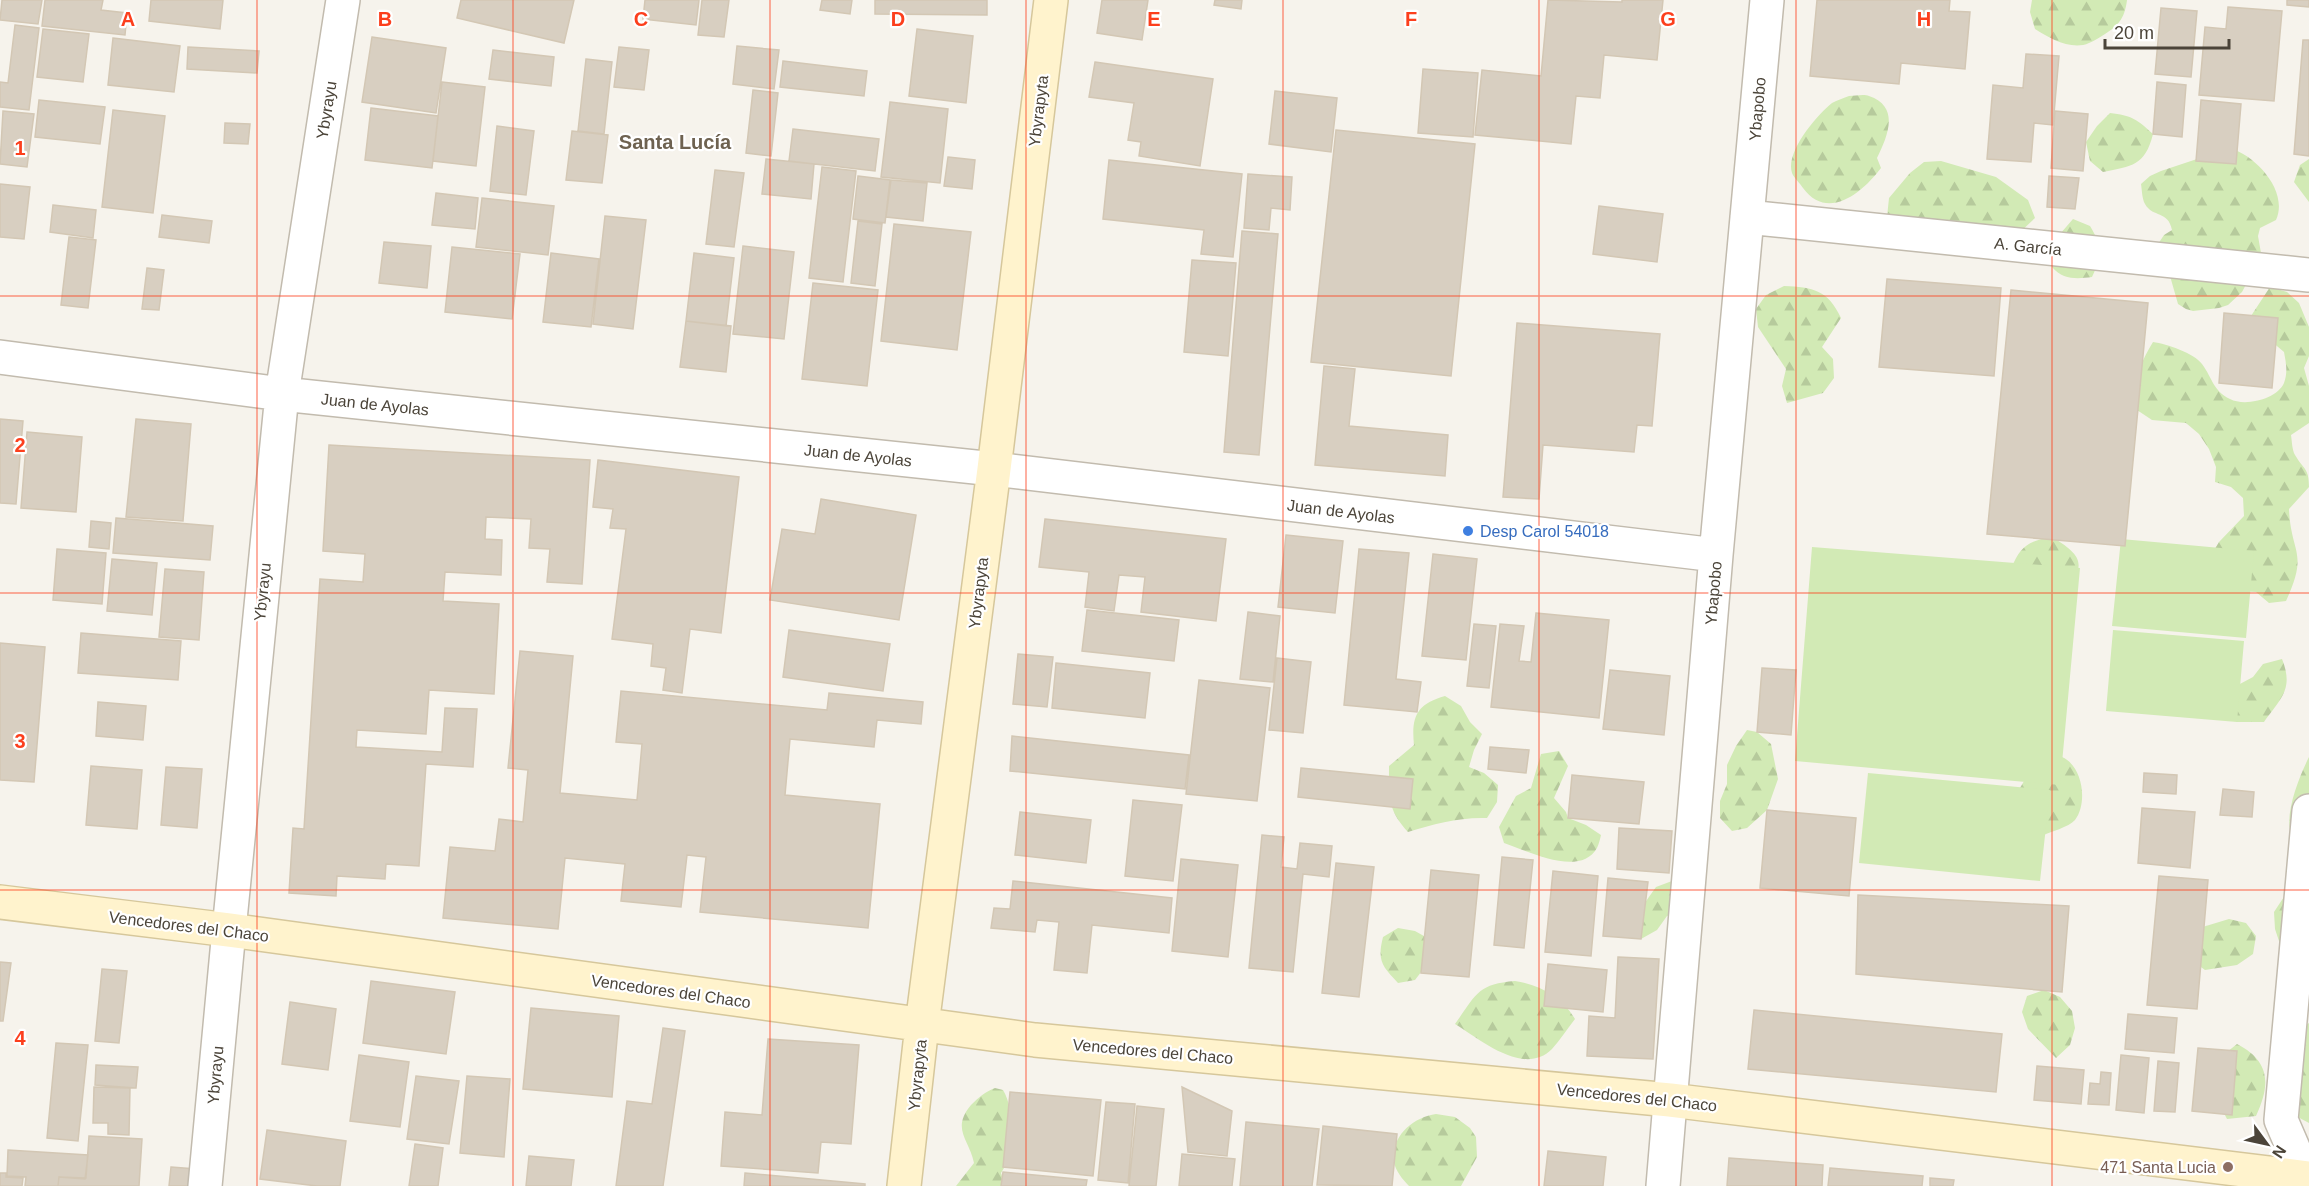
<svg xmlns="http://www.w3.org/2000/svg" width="2309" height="1186" viewBox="0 0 2309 1186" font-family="Helvetica,sans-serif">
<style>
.forest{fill:url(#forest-firs)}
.pitch{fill:#d2eab5}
.building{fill:#d8cfc1;stroke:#d3c7b4;stroke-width:1.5}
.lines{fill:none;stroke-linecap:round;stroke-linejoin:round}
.street-casing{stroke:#c2bbae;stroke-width:36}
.secondary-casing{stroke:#d6c79b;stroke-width:36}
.street{stroke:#fff;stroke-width:33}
.secondary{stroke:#fff3cd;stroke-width:33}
.grid{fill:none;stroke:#fc3f1d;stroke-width:1.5;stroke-opacity:0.55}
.shop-dot{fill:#3f7fe0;stroke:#fff;stroke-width:2}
.education-dot{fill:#8d6e63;stroke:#fff;stroke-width:2}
.labels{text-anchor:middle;stroke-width:4.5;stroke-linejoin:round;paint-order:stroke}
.street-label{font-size:16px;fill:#4b4439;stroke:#fff}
.shop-label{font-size:16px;fill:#366cbe;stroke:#fff;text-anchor:start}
.education-label{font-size:16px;fill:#785e54;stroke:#fff;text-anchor:end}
.quarter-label{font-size:20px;font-weight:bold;fill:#6e6250;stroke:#fff}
.grid-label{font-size:20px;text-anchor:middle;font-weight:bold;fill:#fc3f1d;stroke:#fff;stroke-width:4.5;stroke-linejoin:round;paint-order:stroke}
</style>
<defs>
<pattern id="forest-firs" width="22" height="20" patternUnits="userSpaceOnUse" patternTransform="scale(1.5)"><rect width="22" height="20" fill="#d2eab5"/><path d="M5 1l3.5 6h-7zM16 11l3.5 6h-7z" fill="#b6ca9c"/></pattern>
</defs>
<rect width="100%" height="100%" fill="#f6f3ec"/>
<path class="forest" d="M2032,0H2127C2125,16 2120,25 2105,34C2100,37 2094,41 2089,43C2072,51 2049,38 2035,29L2030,12Z
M1849,96C1855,96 1864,94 1869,96C1901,107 1887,137 1877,158L1881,168C1863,192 1828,222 1803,188C1800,183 1794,178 1792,173C1785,152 1817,115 1832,103C1837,100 1844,98 1849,96Z
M2110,113C2131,115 2138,120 2153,134C2145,166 2132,166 2103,172L2090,161L2086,142L2097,126Z
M2230,148C2256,156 2289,191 2276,220L2260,228L2258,236L2261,253L2258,262L2242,292L2228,305L2219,308L2193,311L2186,309L2178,304L2168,269L2154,250L2164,235L2172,230C2168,210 2153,218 2145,204C2142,199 2142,190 2141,184L2150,176L2161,171Z
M2309,159V202L2294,182L2300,165Z
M1941,161L1996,177L2028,200L2035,218L2000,251L1981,259L1922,251L1887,217L1889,198L1910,173L1924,162Z
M2073,219L2090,226C2102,246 2103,255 2092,277C2077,279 2063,280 2052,267L2060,234Z
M1784,286C1813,287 1828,290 1841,318L1822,347L1833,359L1834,378L1823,393L1787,403L1782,386L1786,369L1758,327L1756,309L1766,295Z
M2270,287L2287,292L2299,303L2309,327V356L2304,368L2309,386V423L2291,435C2292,441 2292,450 2295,455C2304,470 2309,468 2309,487L2289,509C2291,555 2309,551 2286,601L2269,603L2256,592L2221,590L2210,557L2219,542L2244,516L2243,498L2231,487L2215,482L2216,467L2209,449L2199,434L2186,423L2152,420L2137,410C2131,385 2140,363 2153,342C2167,344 2194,353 2202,364C2213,379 2213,391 2230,399C2245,407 2277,399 2284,383C2288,372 2286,363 2284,352L2271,341L2251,316Z
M2052,537C2090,560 2081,566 2064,602L2011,569C2020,546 2028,541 2052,537Z
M2282,659C2294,689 2281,698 2264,722H2237L2223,709L2238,685L2253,677L2263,664Z
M1445,696L1461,706L1470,722L1482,734L1474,750L1469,767L1484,773L1498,785L1497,802L1487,818C1459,817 1434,824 1408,832C1387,809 1389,796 1389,766L1414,745C1411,716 1417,704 1445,696Z
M1747,730L1757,732L1771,744L1778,779L1767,810L1747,828L1732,831L1720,818V801L1727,784V765L1736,746Z
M1559,751L1568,766L1554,798L1566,812L1568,818L1586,825L1601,835C1600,839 1599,844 1597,848C1580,878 1528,851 1504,843L1499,827L1516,796L1531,788L1541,754Z
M2048,754C2053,755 2058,755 2062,757C2083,766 2088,803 2075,820C2069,827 2050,832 2041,836L2014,798L2033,766Z
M2309,757V987L2281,947L2275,929L2274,912L2297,877L2303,861C2299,851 2293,840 2290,830C2286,809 2300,775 2309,757Z
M1672,881L1684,911L1667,916L1657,930L1641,939L1627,928L1656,887Z
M2229,919L2246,923L2256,936L2253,954L2237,965L2205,970L2191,960L2196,929Z
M1398,928L1415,931L1431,940V959L1415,980L1398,983C1382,966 1377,961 1383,937Z
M1515,981C1540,985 1562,997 1575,1019C1567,1029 1560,1040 1552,1049C1524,1077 1481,1040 1455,1024C1476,995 1477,984 1515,981Z
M2044,990L2060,997L2072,1011L2075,1028L2070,1045L2056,1058L2028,1029L2022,1012L2027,996Z
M2309,1023V1123L2292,1114L2299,1030Z
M2237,1044C2270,1061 2271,1084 2256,1116L2227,1119L2211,1088L2222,1056Z
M995,1088L1003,1090C1012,1104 1016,1140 1010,1156C1008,1162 1004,1168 1001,1173L1005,1186H956L974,1163C969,1139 951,1129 971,1105C979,1097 985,1092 995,1088Z
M1436,1114L1455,1117L1470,1128L1476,1137L1477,1157L1461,1186H1409C1403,1180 1395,1170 1394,1162C1390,1137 1413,1117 1436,1114Z"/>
<path class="pitch" d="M2121,539L2254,551L2246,638L2112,626Z
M1812,547L2080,568L2060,785L1795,761Z
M2113,630L2244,641L2237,722L2106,711Z
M1868,773L2050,790L2040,881L1859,863Z"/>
<path class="building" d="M2,0H42L38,24L0,20Z
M45,0H103L101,10L127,13L125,35L42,26Z
M151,0H223L220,29L149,21Z
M461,0H574L564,43L457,18Z
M645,0H699L696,25L643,19Z
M702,0H729L724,37L698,35Z
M822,0H852L850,14L820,10Z
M875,0H987V15L875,14Z
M1102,0H1148L1142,40L1097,33Z
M1215,0H1242L1241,9L1214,5Z
M1548,0L1622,2V0H1663L1657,60L1604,55L1600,98L1576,96L1571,144L1475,135L1482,70L1541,76Z
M1817,0H1950L1949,11L1970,12L1965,69L1901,63L1899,84L1810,76Z
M2287,0H2309V7L2287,5Z
M2228,7L2282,11L2274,101L2199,95L2205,27L2226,29Z
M2161,8L2197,11L2191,77L2155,74Z
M15,25L39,28L29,110L0,107V82L8,83Z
M43,29L89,34L83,82L37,77Z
M917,29L973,36L966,103L909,96Z
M372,37L446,48L436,113L362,102Z
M113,38L180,46L174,92L108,85Z
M2303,40H2309V156L2294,154Z
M737,46L779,50L774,89L733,84Z
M188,47L259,51L257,73L187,69Z
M619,47L649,50L644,90L614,87Z
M493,50L554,57L551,86L489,79Z
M2026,54L2059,56L2053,125L2034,123L2031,162L1987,159L1993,85L2023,88Z
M586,59L612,62L604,134L578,131Z
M783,61L867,71L864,96L780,87Z
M1095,62L1213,79L1200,166L1139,156L1141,142L1128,140L1134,103L1089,97Z
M1423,69L1478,73L1473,137L1418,133Z
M442,82L485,87L476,166L433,161Z
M2157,82L2186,85L2182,137L2153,134Z
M753,90L778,93L771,156L746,153Z
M1275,91L1337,98L1331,152L1269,144Z
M39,100L105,107L100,144L35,137Z
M2201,100L2241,104L2236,164L2196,161Z
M890,102L948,109L940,183L881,177Z
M371,108L438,116L432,168L365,160Z
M113,110L165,116L153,213L102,207Z
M3,111L34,114L27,167L0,164Z
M2055,111L2088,114L2083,171L2051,168Z
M225,123L250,124L248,144L224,143Z
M497,126L534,131L526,195L490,191Z
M793,129L879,139L875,171L789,161Z
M1336,130L1475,144L1451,376L1311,362Z
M572,131L608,135L602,183L566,180Z
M948,157L975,160L972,189L944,186Z
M766,159L814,164L811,199L762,194Z
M1109,160L1242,174L1233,257L1201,254L1204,230L1103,219Z
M822,167L856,171L843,282L809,278Z
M715,170L744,173L734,247L706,244Z
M1248,174L1292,177L1290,210L1271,208L1269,230L1244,228Z
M858,176L890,180L885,223L853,219Z
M2049,176L2079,178L2075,209L2047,207Z
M891,180L927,183L923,221L886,217Z
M0,184L30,187L24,239L0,237Z
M436,193L478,198L475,229L432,225Z
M482,198L554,206L548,255L476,247Z
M53,205L96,210L93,238L50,232Z
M1599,206L1663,214L1657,262L1593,254Z
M162,215L212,221L209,243L159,237Z
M605,216L646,220L633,329L593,324Z
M858,221L882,224L875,286L851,283Z
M894,224L971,232L957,350L881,341Z
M1242,231L1278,234L1259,455L1224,452Z
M69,237L96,240L88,308L61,305Z
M384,242L431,246L427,288L379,283Z
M743,246L794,252L784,339L733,334Z
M452,247L520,254L512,319L445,312Z
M551,253L599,259L591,327L543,322Z
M694,253L734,258L726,326L686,321Z
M1192,260L1236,263L1228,356L1184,352Z
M147,268L164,270L159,310L142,309Z
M1887,279L2001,288L1994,376L1879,367Z
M813,283L878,290L867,386L802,379Z
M2011,290L2148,303L2125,546L1987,534Z
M2224,313L2278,318L2272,388L2219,383Z
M686,321L731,326L726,372L680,367Z
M1517,323L1660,334L1652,426L1637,425L1634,452L1543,445L1539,499L1503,497Z
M1324,366L1355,369L1349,426L1448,435L1445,476L1315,465Z
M0,419L23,421L16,504L0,503Z
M136,419L191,424L183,521L126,517Z
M27,432L82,437L76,512L21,508Z
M329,445L590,460L582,584L547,582L550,549L529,548L531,519L486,517L485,539L502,540L501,575L445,572L443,601L499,604L494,694L429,690L426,734L357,730L356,747L442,752L445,708L477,709L473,767L426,764L419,866L386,864L385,879L337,876L336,896L289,893L293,828L304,829L320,579L363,582L365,554L323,551Z
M598,460L739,477L721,633L690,629L682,693L663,690L666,668L651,666L653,644L612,639L626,529L610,528L613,509L593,507Z
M821,499L916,515L899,620L770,600L782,529L815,534Z
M116,518L213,526L210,560L113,553Z
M1045,519L1226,539L1216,621L1141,612L1145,577L1119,575L1114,611L1085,607L1089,572L1039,567Z
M91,521L111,523L109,549L89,547Z
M1286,535L1343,541L1335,613L1278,607Z
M57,549L106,553L102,604L53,600Z
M1359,549L1409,553L1396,679L1421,682L1417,712L1344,705Z
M1433,554L1477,559L1466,660L1422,656Z
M112,559L157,563L152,615L107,611Z
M165,569L204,572L199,640L159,637Z
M1087,610L1179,620L1174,661L1082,651Z
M1248,612L1280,616L1273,682L1240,679Z
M1536,613L1609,620L1599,718L1491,707L1500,624L1524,626L1519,661L1531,662Z
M1474,624L1496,626L1489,688L1467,686Z
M789,630L890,644L883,691L783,677Z
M81,633L181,641L178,680L78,673Z
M0,643L45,647L34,782L0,780Z
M520,651L573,656L560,793L637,800L642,744L616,742L621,691L827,710L829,693L923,702L921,724L877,720L874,747L790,739L785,795L880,804L868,928L700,912L706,857L687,855L681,907L621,901L625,864L565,858L558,929L443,918L450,847L495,851L499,819L523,822L528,770L508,768Z
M1018,654L1053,657L1047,707L1013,704Z
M1277,658L1311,662L1303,733L1269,730Z
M1056,663L1150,673L1145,718L1052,708Z
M1762,668L1796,670L1791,735L1757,732Z
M1610,670L1670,676L1664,735L1603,729Z
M1199,680L1270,688L1257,801L1186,794Z
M98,702L146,706L143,740L96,736Z
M1012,736L1189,755L1185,789L1010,771Z
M1490,747L1529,750L1526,773L1488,769Z
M91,766L142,770L137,829L86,825Z
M166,767L202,769L197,828L161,825Z
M1301,768L1413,779L1410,809L1298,797Z
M2144,773L2177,775L2176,794L2143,792Z
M1572,775L1644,782L1639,824L1568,818Z
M2223,789L2254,792L2252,817L2220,815Z
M1133,800L1182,805L1173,881L1125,876Z
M2142,808L2195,812L2190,868L2138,863Z
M1767,810L1856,818L1849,896L1760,888Z
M1020,812L1091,820L1086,863L1015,855Z
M1619,828L1672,831L1669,873L1617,869Z
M1262,835L1284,837L1281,867L1297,869L1300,843L1332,846L1329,877L1303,874L1293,972L1249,968Z
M1502,857L1533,860L1524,948L1494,945Z
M1181,859L1238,865L1228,957L1172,951Z
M1336,863L1374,867L1359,997L1322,993Z
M1431,870L1479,875L1469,977L1421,973Z
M1553,871L1598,876L1591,956L1545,952Z
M2159,876L2208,880L2197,1009L2147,1005Z
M1608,878L1648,882L1641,939L1603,936Z
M1013,881L1172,898L1169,933L1092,925L1087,973L1054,970L1059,922L1037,920L1035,932L991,928L994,908L1010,909Z
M1858,895L2069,906L2062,992L1856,974Z
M1618,957L1659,959L1653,1059L1587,1056L1589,1016L1615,1018Z
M0,962L11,963L3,1021H0Z
M1548,964L1607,970L1603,1012L1544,1006Z
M102,969L127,971L119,1043L95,1041Z
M371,981L455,992L446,1054L363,1043Z
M290,1002L336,1009L328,1070L282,1064Z
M531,1008L619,1016L612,1097L523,1089Z
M1754,1010L2002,1034L1996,1092L1748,1069Z
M2128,1014L2177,1018L2174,1053L2125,1049Z
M663,1028L685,1031L663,1186H616L627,1101L652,1104Z
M768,1039L859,1045L851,1144L821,1142L818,1173L721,1166L725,1112L762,1115Z
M56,1043L88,1045L78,1141L47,1138Z
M2198,1048L2237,1051L2232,1115L2192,1111Z
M359,1055L409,1062L400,1127L350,1121Z
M2121,1055L2149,1058L2144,1113L2116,1110Z
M2158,1061L2179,1063L2175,1112L2154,1111Z
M96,1065L138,1067L136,1088L95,1085Z
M2037,1066L2084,1070L2081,1104L2034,1100Z
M2101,1072L2111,1073L2109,1105L2088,1104L2090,1083L2100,1084Z
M416,1076L459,1081L449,1144L407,1139Z
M467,1076L510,1079L504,1157L460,1153Z
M94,1087L130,1088L129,1135L108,1134V1123H93Z
M1182,1087L1232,1111L1227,1156L1188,1152Z
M1010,1092L1101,1100L1093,1176L1003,1167Z
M1106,1102L1135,1104L1128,1183L1098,1180Z
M1137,1106L1164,1109L1156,1186H1129Z
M1246,1122L1319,1129L1312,1186H1240Z
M1323,1126L1397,1134L1392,1186L1317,1185Z
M267,1130L346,1141L340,1186H317L260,1179Z
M89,1136L142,1139L139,1186H58L59,1177L86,1178Z
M415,1144L443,1148L438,1186H409Z
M8,1150L88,1155L85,1179L59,1177L58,1186H25L26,1177L7,1176Z
M1548,1151L1606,1157L1603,1186H1544Z
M1182,1154L1235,1159L1232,1186H1179Z
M529,1156L574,1160L571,1186H526Z
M1729,1158L1823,1165L1822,1186H1727Z
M171,1167L196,1169L195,1186H169Z
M1830,1168L1923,1176L1922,1186H1828Z
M1003,1172L1087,1180L1086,1186H1001Z
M0,1173H6V1177L23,1178L22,1186H0Z
M745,1173L865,1184V1186H744Z
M1930,1178L1954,1180L1953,1186H1930Z"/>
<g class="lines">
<g class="street-casing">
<path id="street" d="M1747,217L2309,275
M0,357L282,394L994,469L1716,555
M205,1186L229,930L282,394L343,0
M1663,1186L1716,555L1767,0
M2306,1186V1178L2281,1120L2309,811"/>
</g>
<g class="secondary-casing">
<path id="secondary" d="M0,902L229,930L1035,1040L1670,1100L2309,1178
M904,1186L922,1025L994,469L1051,0"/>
</g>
<use href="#street" class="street"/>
<use href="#secondary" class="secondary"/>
</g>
<path class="grid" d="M257,0V1186M513,0V1186M770,0V1186M1026,0V1186M1283,0V1186M1539,0V1186M1796,0V1186M2052,0V1186M0,296H2309M0,593H2309M0,890H2309"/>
<circle class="shop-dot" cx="1468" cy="531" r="6"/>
<circle class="education-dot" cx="2228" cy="1167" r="6"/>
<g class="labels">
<g class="street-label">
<text transform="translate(1757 109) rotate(-85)" y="6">Ybapobo</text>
<text transform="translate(326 110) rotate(-81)" y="6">Ybyrayu</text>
<text transform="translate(1038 111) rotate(-83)" y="6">Ybyrapyta</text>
<text transform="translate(2028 246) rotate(6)" y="6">A. García</text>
<text transform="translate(375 404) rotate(6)" y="6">Juan de Ayolas</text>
<text transform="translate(858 455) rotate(6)" y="6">Juan de Ayolas</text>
<text transform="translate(1341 511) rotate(7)" y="6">Juan de Ayolas</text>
<text transform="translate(262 592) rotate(-84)" y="6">Ybyrayu</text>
<text transform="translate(978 593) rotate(-83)" y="6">Ybyrapyta</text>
<text transform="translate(1713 593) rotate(-85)" y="6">Ybapobo</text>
<text transform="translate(189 926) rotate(7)" y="6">Vencedores del Chaco</text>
<text transform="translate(671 991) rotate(8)" y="6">Vencedores del Chaco</text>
<text transform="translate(1153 1051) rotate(5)" y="6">Vencedores del Chaco</text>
<text transform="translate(215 1075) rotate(-85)" y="6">Ybyrayu</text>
<text transform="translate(917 1075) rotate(-84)" y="6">Ybyrapyta</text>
<text transform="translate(1637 1097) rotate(6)" y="6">Vencedores del Chaco</text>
</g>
<g class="shop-label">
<text x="1480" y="537">Desp Carol 54018</text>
</g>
<g class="education-label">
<text x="2216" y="1173">471 Santa Lucia</text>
</g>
<g class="quarter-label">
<text x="675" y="149">Santa Lucía</text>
</g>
</g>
<g class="grid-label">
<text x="128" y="26">A</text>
<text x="385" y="26">B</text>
<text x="641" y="26">C</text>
<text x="898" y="26">D</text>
<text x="1154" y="26">E</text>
<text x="1411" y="26">F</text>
<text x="1668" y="26">G</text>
<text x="1924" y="26">H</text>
<text x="20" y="155">1</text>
<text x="20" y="452">2</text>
<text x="20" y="748">3</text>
<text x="20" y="1045">4</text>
</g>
<g transform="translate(2267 1144) rotate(123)" stroke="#ffffff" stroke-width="4.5" paint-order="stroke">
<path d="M0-4.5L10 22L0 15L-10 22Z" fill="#4b4439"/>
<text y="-9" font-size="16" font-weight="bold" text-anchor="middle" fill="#4b4439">N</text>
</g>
<path d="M2105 39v9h124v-9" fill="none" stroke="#4b4439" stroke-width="3"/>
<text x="2114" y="39" font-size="18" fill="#4b4439" stroke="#ffffff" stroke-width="4.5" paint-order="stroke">20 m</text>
</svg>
